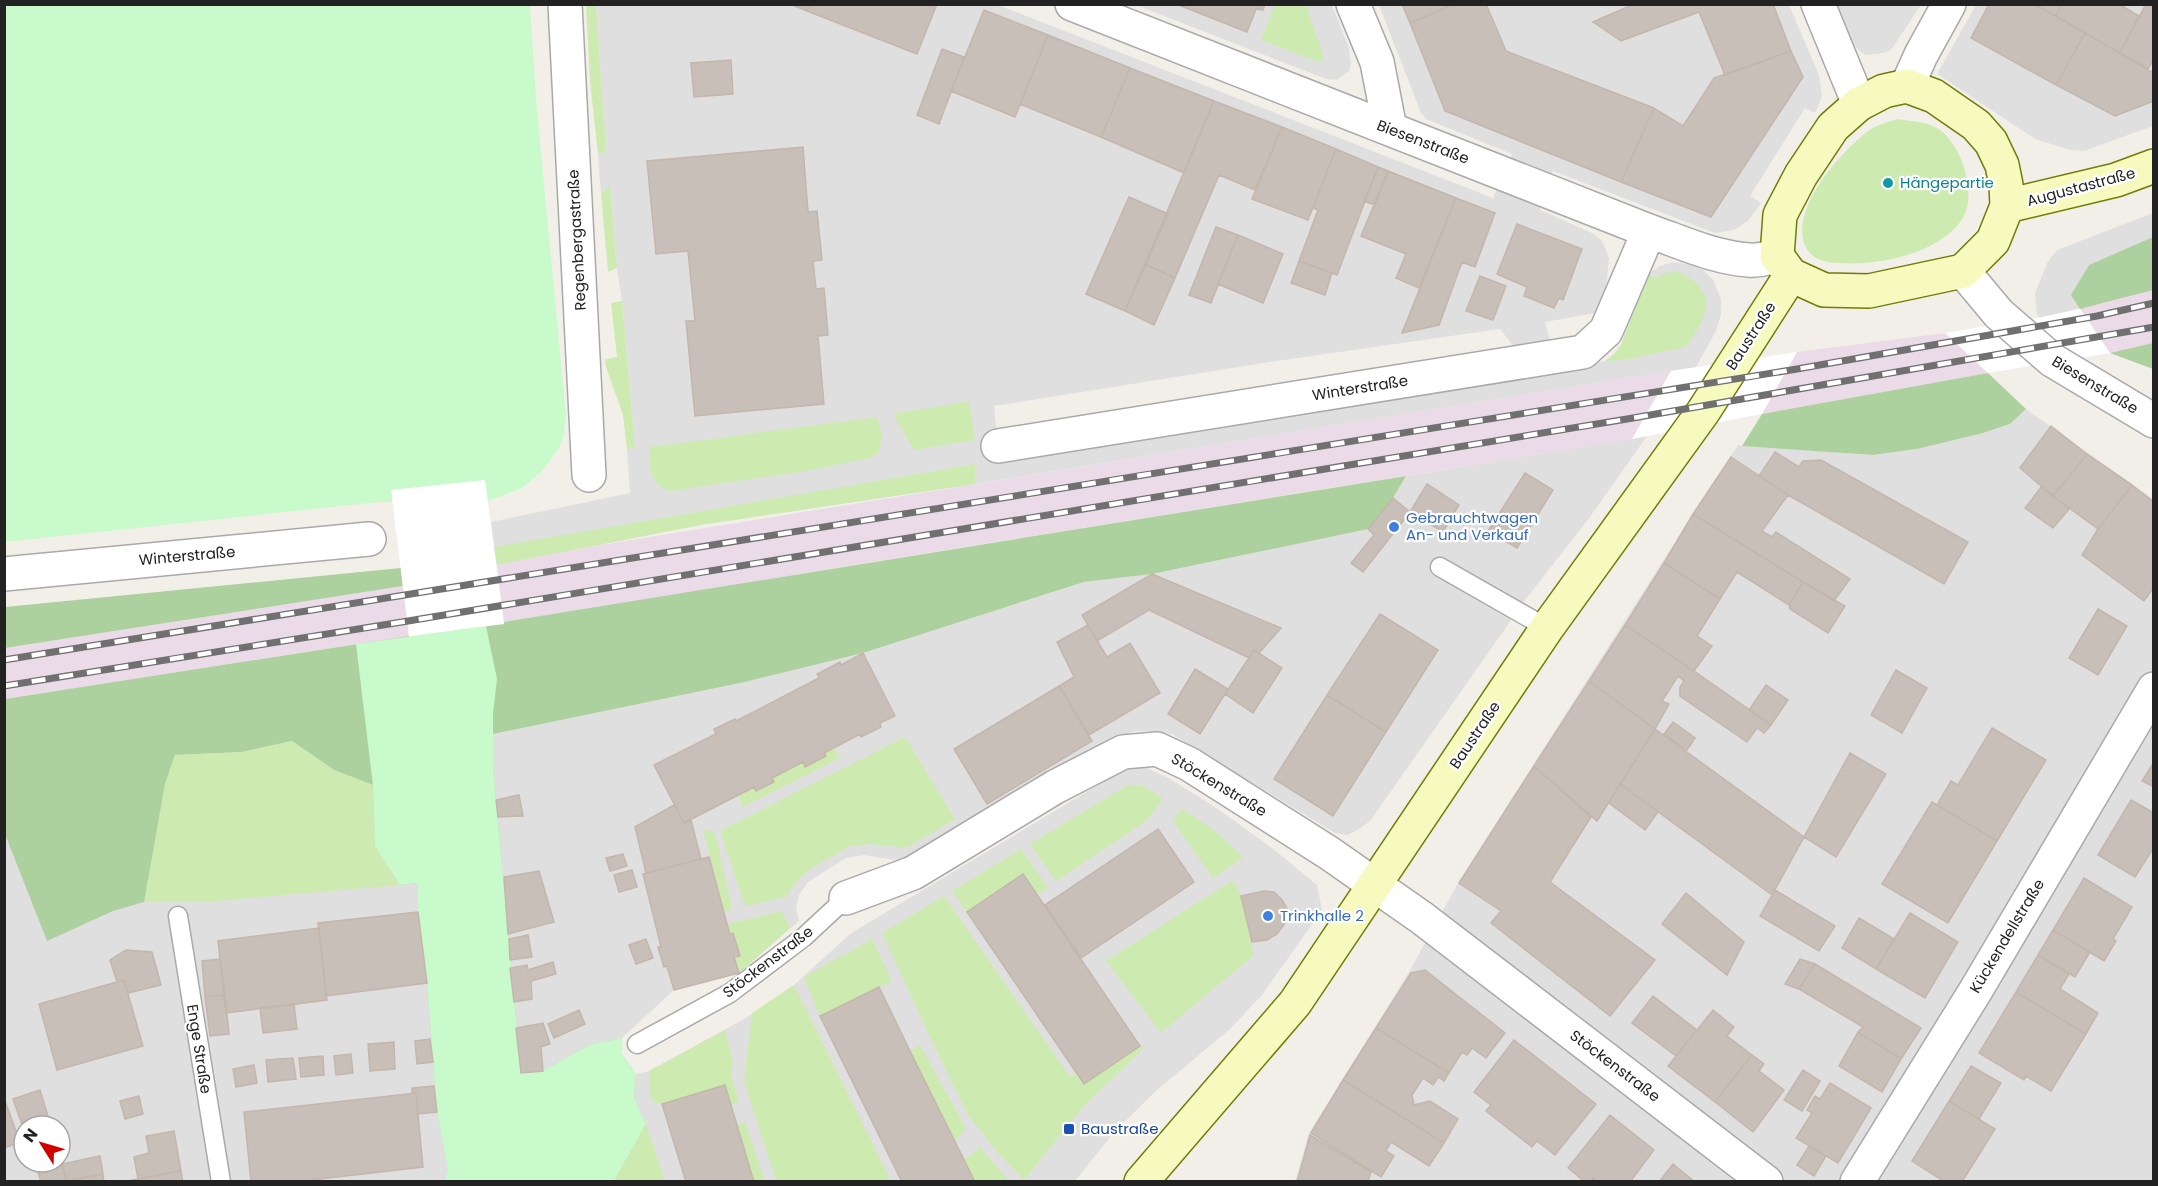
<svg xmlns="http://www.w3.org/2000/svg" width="2158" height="1186" viewBox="0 0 2158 1186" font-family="Poppins,sans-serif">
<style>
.residential{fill:#e0dfdf;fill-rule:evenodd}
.industrial{fill:#ebdbe8}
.grass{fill:#cdebb0}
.forest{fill:#add19e}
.park{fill:#c8facc}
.pier{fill:#fff}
.building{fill:#c7bfb8;stroke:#c4b6ab;stroke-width:1.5}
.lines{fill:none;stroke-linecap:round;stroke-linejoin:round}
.service-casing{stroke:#a9a9a9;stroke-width:21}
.minor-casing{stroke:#a9a9a9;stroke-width:36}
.tertiary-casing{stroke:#a9a9a9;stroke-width:36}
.secondary-casing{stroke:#707d05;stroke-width:36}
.service{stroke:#fff;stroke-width:18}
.minor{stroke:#fff;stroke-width:33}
.tertiary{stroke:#fff;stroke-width:33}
.secondary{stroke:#f7fabf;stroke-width:33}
.rail-casing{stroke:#707070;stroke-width:7}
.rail{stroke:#fff;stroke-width:4.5;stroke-dasharray:14;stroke-linecap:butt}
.culture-dot{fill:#0f9aa8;stroke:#fff;stroke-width:2}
.shop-dot{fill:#3f7fe0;stroke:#fff;stroke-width:2}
.transit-dot{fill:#1a4fb4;stroke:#fff;stroke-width:2}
.labels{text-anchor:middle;stroke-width:4.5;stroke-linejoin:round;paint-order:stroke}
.street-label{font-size:15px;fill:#222;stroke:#fff}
.culture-label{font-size:15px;fill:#0d838f;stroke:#fff;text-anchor:start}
.shop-label{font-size:15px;fill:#366cbe;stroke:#fff;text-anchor:start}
.transit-label{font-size:15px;fill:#164399;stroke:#fff;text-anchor:start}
</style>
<rect width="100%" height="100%" fill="#f2efe9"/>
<path class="residential" d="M596,5H998L1493,198L1497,189L1501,186L1542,205L1540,210L1594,234L1602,241L1609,258L1606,288L1595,313L1545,322L1550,342L1515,348L1500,329L1270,362L994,406L1000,463L1478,384L1605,361L1613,355L1621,345L1648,274L1660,266L1674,262L1690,265L1703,270L1714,281L1721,299V315L1716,331L1696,367L975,484L700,525L497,565L491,522L630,493L627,449L635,448L622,301L617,268L610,187L601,193L598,154L606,151Z
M1136,5H1332L1349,48L1351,65L1349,71L1337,80L1326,79Z
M1379,5H1789L1819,75L1822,96L1815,113L1805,108L1750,196L1761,203L1748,221L1734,230L1715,233L1553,171L1549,177L1510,160L1512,154L1426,119L1421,113Z
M1836,5H1921L1891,50L1883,53L1866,55L1861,52L1851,42Z
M1976,5H2153V126L2084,151L2071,150L2035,139L1937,74Z
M2153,213V290L2040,318L2037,314L2035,293L2047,263L2057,250Z
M2026,409L2153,499V1181L1295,1182L1309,1133L1409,972L1458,883L1692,515L1738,445L1873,455L1917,449L1983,433L2010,424Z
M1647,436L1590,517L1526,599L1370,821L1359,829L1348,835L1335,833L1172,734L1155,731H1136L1108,742L901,861L864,855L846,858L808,882L799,895L796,908L799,921L739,973L674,990L622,1038L589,1045L543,1071L521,1073L493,768V734L745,682L863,653L1084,582L1152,574L1257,552L1393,498L1406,476Z
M5,699L418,883V912L427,983L437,1112L448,1171L444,1181L5,1182ZM24,1126H60V1162H24Z
M1133,768H1147L1170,779L1218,809L1272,848L1317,885L1322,910L1262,995L1229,1030L1157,1090L1115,1131L1075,1181L614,1182L646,1124L634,1097L636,1074L649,1071L746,1018L794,985L850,934L1118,773Z"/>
<path class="industrial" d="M2153,290V343L2110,353L2080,309Z
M1945,333L1988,373L1762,414L1797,352Z
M1671,371L1632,439L853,565L504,624L497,565L576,549Z
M403,586L409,636L5,699V648Z"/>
<path class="grass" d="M586,5H596L606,151L598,154L590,81Z
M1275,5H1306L1323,55L1322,61L1319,62L1261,40Z
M1898,119C1910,121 1927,122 1937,128C1962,143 1979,197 1961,221C1936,255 1876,266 1837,263C1822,262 1809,258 1804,243C1792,206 1841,152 1868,131C1876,125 1888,122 1898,119Z
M610,186L617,268L608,272L601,193Z
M1678,272C1720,291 1708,316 1686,347L1623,360L1605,361L1613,355L1621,345L1648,274L1657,278L1664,273Z
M622,301L635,448L627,449L623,415L605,364L606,359L617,357L611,303Z
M969,401L975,440L914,450L893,414Z
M877,417L882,435L879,453L870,458L806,471L670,491C651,486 649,467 649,450L651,447Z
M975,464V484L700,525L497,565L494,547Z
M905,737L955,819L907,848L869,844L850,846L807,871L794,885L786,897L745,906L720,831Z
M292,741L334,770L373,785L375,846L399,885L204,902H144L165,784L175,755L242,752Z
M834,747L840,758L743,807L738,795L754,787L757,791L773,782L772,778L803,762L806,767L825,756L824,753Z
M1128,785L1144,786L1163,799L1146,821L1056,881L1030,844Z
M1182,809L1213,829L1243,857L1213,878L1172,820Z
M703,829L715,833L732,909L724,913Z
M1021,849L1048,888L1037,895L1023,874L967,912L952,891Z
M1233,880L1241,896L1254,955L1161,1033L1106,961Z
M944,896L1070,1077L1077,1073L1084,1083L1140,1046L1143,1049L1081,1109L1024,1180L998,1153L968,1115L929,1035L882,933Z
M782,911L790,928L739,973L734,957L740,956L734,934L730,935L727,924Z
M872,939L892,981L820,1016L804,977Z
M794,985L891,1181H776L744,1081L752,1013Z
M725,1030L733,1061L731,1075L739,1102L731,1105L654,1103L649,1092V1071Z
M920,1045L965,1127L964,1133L955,1140L910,1051Z
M745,1122L765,1181H754L737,1125Z
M646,1124L665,1181H614Z
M980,1147L1009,1181H975L964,1160Z"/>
<path class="forest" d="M2153,237V290L2080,309L2071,295L2089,265Z
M2153,343V369L2110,353Z
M1988,373L2026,409L2010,424L1983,433L1917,449L1873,455L1742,446L1762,414Z
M1406,476L1393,498L1368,529L1152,574L1084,582L863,653L745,682L493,734V768L521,1073L543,1071L589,1045L622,1038L621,1053L636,1074L634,1097L646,1124L614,1181H499L454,630Z
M401,568L403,586L5,648V607Z
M409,636L476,1181H444L448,1170L437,1112L427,983L418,912V883L400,885L375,846L373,785L334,770L292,741L242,752L175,755L165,784L144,902L113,911L47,941L5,834V699Z"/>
<path class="park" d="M4,5H530L537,111L566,416L564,434L559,448L543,470L522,488L488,501L379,502L5,542Z
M486,626L497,679L493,714V768L521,1073L543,1071L589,1045L622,1038L621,1053L636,1074L634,1097L646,1124L614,1181H444L448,1170L437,1112L427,983L418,912V883L400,885L375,846L373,785L356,644Z"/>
<path class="pier" d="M2080,309L2110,353L1988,373L1945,333L2042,317Z
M1797,352L1762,414L1632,439L1671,371Z
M485,480L504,624L409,636L391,490Z"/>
<path class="building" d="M790,4H810L807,11Z
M810,4H937L917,54L807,11Z
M1176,4H1265L1263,10L1256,9L1247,32Z
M1402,4H1454L1410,23Z
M1454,4H1486L1506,51L1654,108L1621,182L1445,111L1410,23Z
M1634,4H1773L1791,51L1725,75L1699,12L1621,41L1593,22Z
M1989,4H2034L2085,33L2056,85L1971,38Z
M2034,4H2062L2056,16Z
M2062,4H2119L2139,16L2120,53L2056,16Z
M2146,4H2154V59L2148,69L2120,53Z
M984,10L1048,35L1015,117L951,91Z
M2085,33L2154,73V101L2115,116L2056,85Z
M1048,35L1130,68L1101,137L1020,104Z
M942,49L964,57L939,124L917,115Z
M1791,51L1803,77L1711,217L1621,182L1654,108L1683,126L1714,78Z
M731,60L733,94L694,97L691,63Z
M1130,68L1214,101L1184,173L1101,137Z
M1214,101L1282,127L1255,190L1219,175L1175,278L1145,264Z
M1282,127L1336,149L1308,220L1252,199Z
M803,147L808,212L817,211L822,260L813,261L816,289L824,288L828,335L818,336L824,404L695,416L686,321H695L688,251L656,254L647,161Z
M1336,149L1378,167L1337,275L1299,261L1318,210L1313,208Z
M1378,167L1388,171L1375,205L1364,201Z
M1388,171L1456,198L1419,288L1396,278L1406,254L1361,236Z
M1129,197L1168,214L1125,311L1086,294Z
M1456,198L1495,213L1475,267L1462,262L1439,325L1402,333Z
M1517,224L1582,249L1563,300L1559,298L1554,308L1524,296L1527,287L1497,274Z
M1216,227L1238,235L1211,303L1189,295Z
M1238,235L1283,254L1263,303L1218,284Z
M1299,261L1332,273L1325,295L1291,283Z
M1145,264L1175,278L1154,325L1125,311Z
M1480,276L1506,286L1493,320L1466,311Z
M2051,426L2087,454L2053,496L2020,468Z
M1775,452L1799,467L1803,461L1821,460L1968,542L1944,584L1788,495L1759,476Z
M2087,454L2132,485L2098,529L2053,496Z
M1731,457L1788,495L1762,531L1772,537L1776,532L1850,579L1834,601L1693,514Z
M1525,473L1553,490L1517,548L1488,531Z
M1427,484L1459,505L1443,532L1410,512Z
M2132,485L2154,502V587L2144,601L2082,555L2098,529Z
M2042,486L2069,509L2053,528L2025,508Z
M1393,498L1410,512L1363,572L1351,563L1374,535L1368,529Z
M1693,514L1803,582L1789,605L1737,572L1720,599L1664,563Z
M1664,563L1720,599L1697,636L1712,646L1694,671L1625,625Z
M1152,574L1281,628L1259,653L1254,650L1249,658L1149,610L1097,641L1082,615Z
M1803,582L1845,606L1828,633L1790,609L1789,605Z
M2098,609L2127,626L2098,675L2069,658Z
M1380,614L1438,650L1386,732L1327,695Z
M1088,625L1107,657L1130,643L1160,693L1089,735L1059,686L1074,677L1057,642Z
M1625,625L1694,671L1771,725L1764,733L1757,728L1747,742L1680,696V687L1684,681L1678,676L1662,701L1669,704L1655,729L1589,681Z
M1254,650L1282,668L1253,713L1225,694Z
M863,653L895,716L880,723L881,727L861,737L860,734L824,753L826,756L805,767L803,762L772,778L774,782L756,791L754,787L684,823L654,765L716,734L714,729L735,719L736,721L819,678L817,674L840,662L841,665Z
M1195,669L1228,689L1200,734L1168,714Z
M1896,670L1927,688L1902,733L1871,715Z
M1589,681L1655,729L1597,821L1534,766Z
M1766,685L1788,700L1771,725L1749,710Z
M1059,686L1092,741L987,804L954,749Z
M1327,695L1386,732L1333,816L1274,779Z
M1673,722L1695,738L1687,750L1664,734Z
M1992,728L2046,760L1997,841L1937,805L1951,781L1958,785Z
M1655,729L1804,837L1772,895L1620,784Z
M1850,753L1886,774L1836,857L1804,837Z
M2154,762V787L2142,781Z
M1534,766L1591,817L1550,882L1655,960L1610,1016L1491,923L1501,911L1459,883Z
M1620,784L1658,812L1645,830L1609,803Z
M519,795L523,816L498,817L496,800Z
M2131,800L2154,813V847L2135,877L2098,855Z
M1932,802L1997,841L1948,923L1882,884Z
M674,805L684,823L691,820L701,859L646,873L635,827Z
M1158,829L1194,882L1081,958L1045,905Z
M623,854L627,866L610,871L606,858Z
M709,857L727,924L730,935L733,933L740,956L734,957L739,973L674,990L667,966L664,967L658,947H661L643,874Z
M632,870L637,887L619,892L614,875Z
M539,871L554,922L508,934L504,877Z
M1023,874L1140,1046L1084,1084L967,912Z
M2084,878L2132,907L2113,939L2116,941L2104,961L2053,930Z
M1775,890L1835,926L1819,951L1760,916Z
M1264,891L1274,892L1282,900L1288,910L1286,922L1277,934L1267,940L1252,942L1241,896Z
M1686,893L1744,942L1727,975L1662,924Z
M418,912L427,983L326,996L318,923Z
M1910,913L1958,942L1925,998L1876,969Z
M1859,918L1894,939L1876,969L1842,948Z
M319,928L327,1000L226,1013L218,941Z
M2053,930L2090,952L2075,977L2038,955Z
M528,935L532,957L510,960L509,939Z
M646,939L653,958L636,964L629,945Z
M126,950L152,952L161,985L128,993L124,980L117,982L110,960Z
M2038,955L2069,974L2060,989L2098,1013L2086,1034L2016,992Z
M220,959L225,995L205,997L202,961Z
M1800,959L1815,964L1799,989L1785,984Z
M553,962L556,974L531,981L532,999L514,1002L510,968L527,965L528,970Z
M1815,964L1921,1028L1901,1059L1858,1032L1863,1027L1799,989Z
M1425,970L1505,1033L1486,1058L1472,1048L1467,1055L1462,1052L1449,1073L1376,1028L1411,973Z
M124,980L143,1046L57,1070L39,1004Z
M879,987L910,1051L975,1182H902L820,1016Z
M2016,992L2086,1034L2051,1091L2026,1076L2024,1080L1979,1053Z
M225,995L229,1034L210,1036L205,997Z
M1653,996L1697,1030L1676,1056L1632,1023Z
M294,1004L297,1029L263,1033L260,1008Z
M579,1010L585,1024L554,1038L548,1024Z
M1713,1010L1734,1027L1727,1036L1752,1055L1715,1102L1668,1066Z
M543,1023L550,1044L541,1047L543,1071L521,1073L516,1028Z
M1376,1028L1449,1073L1444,1081L1438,1077L1433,1085L1423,1078L1412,1095L1414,1105L1430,1101L1458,1119L1444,1143L1343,1080Z
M1858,1032L1901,1059L1882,1092L1839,1066Z
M430,1039L433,1062L417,1064L415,1041Z
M1514,1040L1596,1104L1555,1155L1537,1141L1532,1147L1486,1111L1491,1105L1474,1092Z
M394,1042L395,1069L370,1071L368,1044Z
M351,1054L353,1073L336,1075L334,1056Z
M1752,1055L1764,1064L1759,1071L1784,1090L1753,1132L1715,1102Z
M323,1056L324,1075L301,1077L299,1058Z
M293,1058L296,1079L268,1082L266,1060Z
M254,1065L257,1083L236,1087L233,1069Z
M1971,1066L2001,1083L1979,1119L1949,1101Z
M1803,1070L1820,1081L1802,1111L1784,1100Z
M1343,1080L1444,1143L1429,1166L1391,1142L1386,1151L1394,1156L1381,1177L1311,1133Z
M1830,1083L1871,1108L1838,1163L1796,1138L1812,1113L1807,1110L1815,1096L1820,1099Z
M725,1085L754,1182H686L662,1104Z
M434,1086L437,1112L418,1114L416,1093H412V1088Z
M40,1090L51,1126H24V1130L13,1099Z
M416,1093L423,1167L294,1182H251L244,1112Z
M139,1096L143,1114L125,1119L120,1101Z
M4,1098L20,1142L4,1148Z
M1949,1101L1995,1129L1962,1182H1945L1912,1161Z
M1610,1115L1654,1150L1630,1182H1597L1593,1178L1590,1182H1585L1568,1168Z
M174,1131L181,1171L138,1179L134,1157L149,1153L146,1136Z
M1310,1135L1371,1172L1368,1182H1297Z
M1809,1146L1826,1156L1814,1176L1797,1165Z
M100,1156L103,1174L67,1181L62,1164Z
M60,1158L67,1182H41L35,1162H60Z
M1673,1164L1695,1182H1659Z
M181,1171L183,1182H121L138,1179Z
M103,1174L104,1182L67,1181Z"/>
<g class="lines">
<g class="service-casing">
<path id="service" d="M1440,567L1547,628
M178,916L221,1182
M637,1044L730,993L804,937L846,898"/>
</g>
<g class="minor-casing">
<path id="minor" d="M565,4L589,475
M1072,4L1649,231C1681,242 1715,258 1749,260C1758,261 1768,258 1777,256
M1353,4L1377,62L1390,129
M1818,4L1859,104
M1907,86L1921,55L1949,4
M998,446L1583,352L1606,331L1649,231
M4,574L369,539
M846,898L913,873L1055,787L1123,752L1157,749L1189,764L1329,853L1422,918L1766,1182
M1857,1182L1976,990L2154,689"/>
</g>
<g class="tertiary-casing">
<path id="tertiary" d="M1963,271L1999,314L2052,360L2154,421"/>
</g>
<g class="secondary-casing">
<path id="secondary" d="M1907,86L1934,96L1976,125L1991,142L2002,165L2006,185L2007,206L1993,241L1963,271L1869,291L1824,290L1791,275L1777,256L1780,215L1801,175L1833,127L1859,104L1884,91Z
M2007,206L2116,180L2154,166
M1141,1182L1295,1003L1547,628L1703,412L1791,275"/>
</g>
<use href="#service" class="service"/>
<use href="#minor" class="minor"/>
<use href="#tertiary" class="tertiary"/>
<use href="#secondary" class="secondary"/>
<g class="rail-casing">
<path id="rail" d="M4,660L1797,369L2097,316L2154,303
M4,686L408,621L1633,418L2154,327"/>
</g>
<use href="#rail" class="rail"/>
</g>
<circle class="culture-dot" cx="1888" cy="183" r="6"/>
<g class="shop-dot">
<circle cx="1394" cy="527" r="6"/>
<circle cx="1268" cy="916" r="6"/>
</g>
<rect class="transit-dot" x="1063" y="1123" width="12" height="12" rx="3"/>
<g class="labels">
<g class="street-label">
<text transform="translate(1423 142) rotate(21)" y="5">Biesenstraße</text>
<text transform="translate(2081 187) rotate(-15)" y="5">Augustastraße</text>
<text transform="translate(577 240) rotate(-93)" y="5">Regenbergastraße</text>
<text transform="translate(1751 336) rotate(-57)" y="5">Baustraße</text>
<text transform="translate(2095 385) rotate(31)" y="5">Biesenstraße</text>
<text transform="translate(1360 388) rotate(-9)" y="5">Winterstraße</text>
<text transform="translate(187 556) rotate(-5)" y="5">Winterstraße</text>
<text transform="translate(1475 735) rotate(-56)" y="5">Baustraße</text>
<text transform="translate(1219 785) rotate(31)" y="5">Stöckenstraße</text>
<text transform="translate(2007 936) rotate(-59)" y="5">Kückendellstraße</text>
<text transform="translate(768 962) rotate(-37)" y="5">Stöckenstraße</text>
<text transform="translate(199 1049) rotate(81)" y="5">Enge Straße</text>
<text transform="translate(1615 1066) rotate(37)" y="5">Stöckenstraße</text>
</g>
<g class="culture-label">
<text x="1900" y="188">Hängepartie</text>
</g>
<g class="shop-label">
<text x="1406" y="523">Gebrauchtwagen<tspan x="1406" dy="17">An- und Verkauf</tspan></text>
<text x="1280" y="921">Trinkhalle 2</text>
</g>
<g class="transit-label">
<text x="1081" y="1134">Baustraße</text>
</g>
</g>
<rect width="2158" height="1186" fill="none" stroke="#222222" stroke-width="12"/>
<g transform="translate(42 1144) rotate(307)"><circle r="28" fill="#ffffff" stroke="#a7a7a7" stroke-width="1.5"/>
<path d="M0-4.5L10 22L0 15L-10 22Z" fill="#d40000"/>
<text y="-9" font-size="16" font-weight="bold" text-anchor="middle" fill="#222222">N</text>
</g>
</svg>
